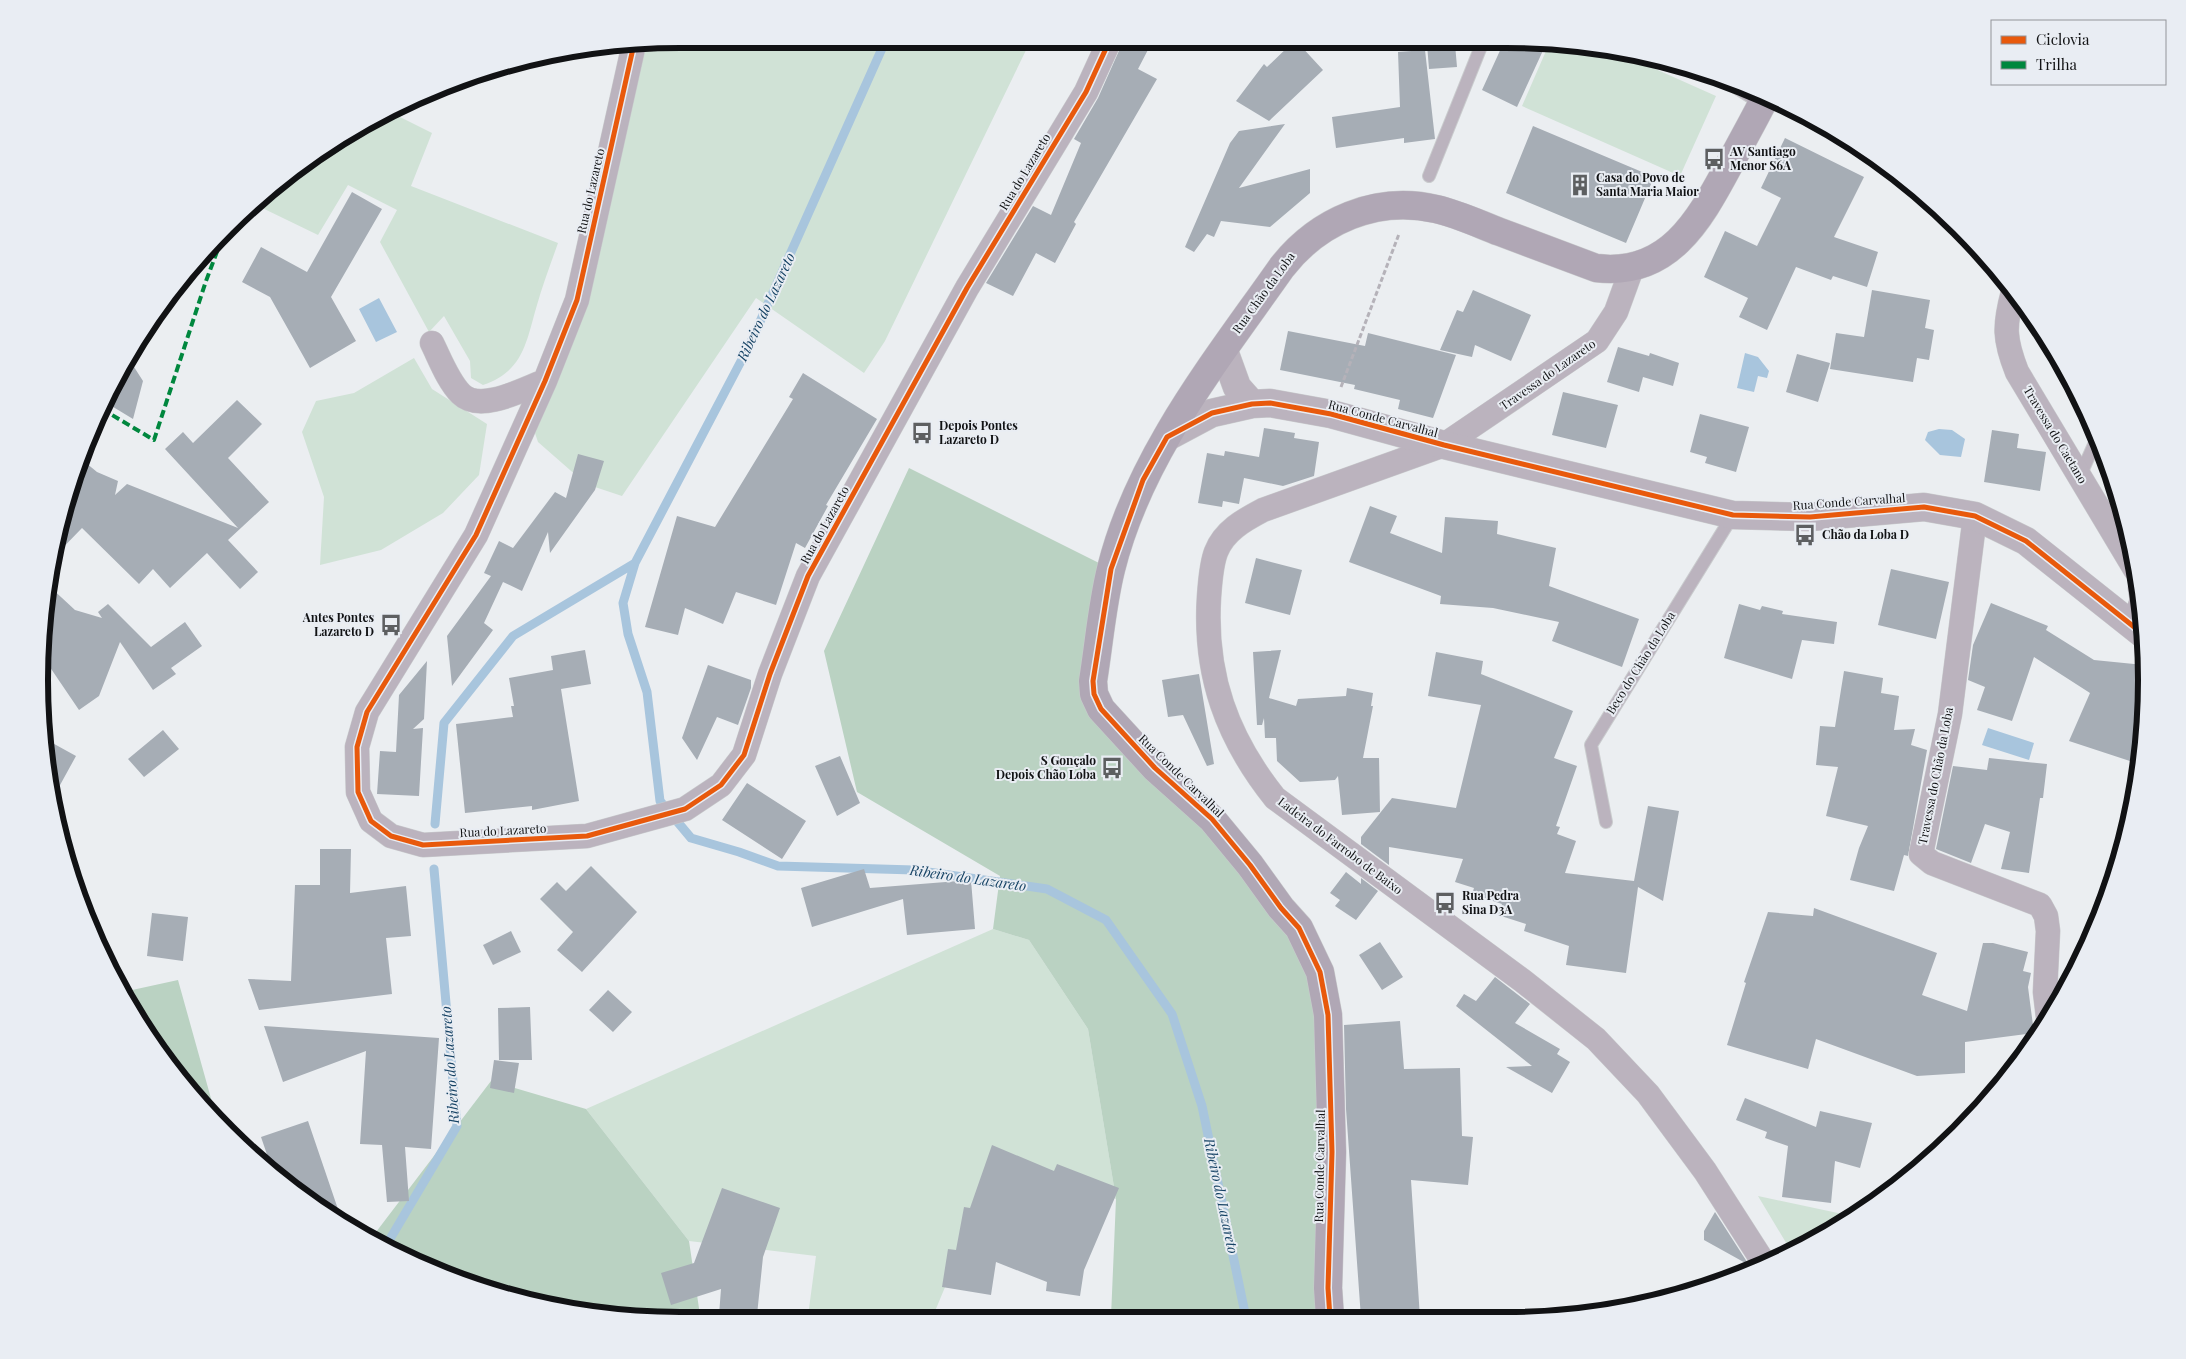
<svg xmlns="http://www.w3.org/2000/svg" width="2186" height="1359" viewBox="0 0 2186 1359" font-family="'Playfair Display',serif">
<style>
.green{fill:#d0e2d6}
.forest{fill:#bad2c2}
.water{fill:#a8c5dd}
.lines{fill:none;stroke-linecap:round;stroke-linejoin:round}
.stream{stroke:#a8c5dd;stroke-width:9}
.building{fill:#a6adb5}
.service-casing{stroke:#c9cbcd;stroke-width:14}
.minor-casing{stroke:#c9cbcd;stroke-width:25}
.tertiary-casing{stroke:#c9cbcd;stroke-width:29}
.secondary-casing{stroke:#c9cbcd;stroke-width:29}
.path{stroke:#b5b2b9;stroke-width:3;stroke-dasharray:5 2.5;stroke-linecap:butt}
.service{stroke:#bbb3be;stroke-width:12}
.minor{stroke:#bbb3be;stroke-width:24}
.tertiary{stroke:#bbb3be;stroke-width:28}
.secondary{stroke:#b0a7b5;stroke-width:28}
.quiet{stroke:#00873e;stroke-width:4;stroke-dasharray:8 4;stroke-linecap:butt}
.cycleway-casing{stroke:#e9edf3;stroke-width:8}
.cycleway{stroke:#e8590c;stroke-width:5}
.labels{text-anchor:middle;stroke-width:4;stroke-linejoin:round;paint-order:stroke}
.poi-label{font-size:12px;font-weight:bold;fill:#111214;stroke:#e9edf3;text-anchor:start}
.street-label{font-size:12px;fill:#111214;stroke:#e9edf3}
.water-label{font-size:14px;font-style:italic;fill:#154264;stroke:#e9edf3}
.rim{fill:none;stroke:#111214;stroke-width:6}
</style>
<rect width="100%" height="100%" fill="#ebeef1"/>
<path class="green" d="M642,44H1029L885,341L864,373L756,298L622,496L586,484L538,442L530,418Z
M1549,44H1590L1615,51L1716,96L1680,176L1522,106Z
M392,113L432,133L411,186L558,243C551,263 543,284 537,305C526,342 524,371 483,385L471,378L470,361L444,316L429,332L380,242L397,210L348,185L318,235L252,203L323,147Z
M414,358L432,389L487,424L479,475L443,513L381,550L320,565L324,497L302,432L316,401L354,393Z
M993,929L1029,940L1088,1029L1116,1199L1000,1155L933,1316H808L816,1256L689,1241L586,1109Z
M1758,1196L1852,1216L1827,1235L1791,1251Z"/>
<path class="forest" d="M909,468L1111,569L1093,681L1319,972L1330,1318L1111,1317L1116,1199L1088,1029L1029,940L993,929L1000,876L857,792L824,651Z
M178,980L217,1120C178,1083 148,1039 123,992Z
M491,1081L586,1109L689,1241L700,1315H596L435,1272L373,1236Z"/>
<path class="water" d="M379,298L397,332L376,342L359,309Z
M1745,353L1758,357L1769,371L1767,378L1758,376L1754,392L1737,388Z
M1939,429L1952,430L1965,439L1961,457L1940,455L1925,440L1928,432Z
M1988,728L2034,743L2029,760L1982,745Z"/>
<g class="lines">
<path class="stream" d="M635,563L623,603L628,634L647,692L660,801L691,838L739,852L778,866L914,870L1047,889L1106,920L1172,1014L1202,1106L1246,1318
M435,824L444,723L513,636L635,563L750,344L884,44
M387,1244L457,1126L434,869"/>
</g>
<path class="building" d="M1122,44H1151L1138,69L1157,79L1074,222L1076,224L1055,263L1036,253L1013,296L986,283L1033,206L1051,215L1081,143L1074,139L1098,98Z
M1291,44H1299L1323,70L1269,121L1236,101L1264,64L1267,67Z
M1427,44H1455L1457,67L1429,69Z
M1503,44H1546L1517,107L1482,90Z
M1425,50L1435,139L1404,143V138L1336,148L1332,117L1400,107L1398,52Z
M1285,124L1239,188L1310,169V193L1270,227L1221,221L1214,237L1207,234L1194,252L1185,247L1230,143L1239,131Z
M1533,126L1654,177L1626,243L1506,193Z
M1785,138L1864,177L1834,237L1878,252L1867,287L1833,276L1831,280L1796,267L1767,330L1739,317L1748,298L1704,277L1725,231L1757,246L1781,198L1761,188Z
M352,192L382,209L331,297L356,341L310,368L270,297L242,282L261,247L307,272Z
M1473,290L1531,315L1511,361L1475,345L1472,357L1440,350L1457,310L1463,312Z
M1872,290L1930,300L1925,328L1934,330L1929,360L1917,358L1913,382L1830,369L1836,333L1864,337Z
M1288,331L1365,346L1368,333L1456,355L1433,418L1398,409L1400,400L1354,389L1355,385L1280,370Z
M1618,347L1649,356L1650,353L1679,363L1673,386L1643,377L1639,392L1607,382Z
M1797,354L1830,363L1818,402L1786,392Z
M127,356L143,381L133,419L105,402Z
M803,373L877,419L826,505L828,506L805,548L796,543L776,605L736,592L723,624L685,608L678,635L645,627L677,516L715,527L793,399L789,397Z
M1563,392L1618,405L1606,448L1552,435Z
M237,400L262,424L228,458L269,502L228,540L258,572L240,589L207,553L170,588L153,569L139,584L82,528L50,561L73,473L80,458L97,472L118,481L115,495L127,484L238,528L165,449L183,432L193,443Z
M1700,414L1749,427L1736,472L1705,463L1707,457L1690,452Z
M1264,428L1295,433L1294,438L1319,442L1314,476L1283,486L1244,478L1239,504L1223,501L1222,507L1198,503L1207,453L1224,456L1225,451L1259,457Z
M1992,430L2019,434L2017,448L2046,452L2040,491L1984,482Z
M578,454L604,461L595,490L550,553L548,532L522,591L503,582L484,623L493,630L452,686L447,636L491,576L484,573L499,541L513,548L555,492L566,498Z
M1370,506L1397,516L1390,533L1442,553L1445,517L1498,521L1497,534L1556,548L1549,586L1639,619L1622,667L1552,641L1559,622L1493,608L1440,604L1441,596L1349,562Z
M1256,558L1302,570L1290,615L1245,603Z
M1891,569L1949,582L1936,639L1878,625Z
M48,585L75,610L102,618L98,612L108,604L151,647L185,622L202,646L171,668L176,674L153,690L120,642L99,696L79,710L41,654Z
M1991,603L2048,626L2046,630L2094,660L2144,665L2138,725L2145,728L2139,764L2069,741L2090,693L2034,657L2012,721L1977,710L1985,687L1968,680L1973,645Z
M1739,604L1760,610L1762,606L1783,611L1782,614L1837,622L1834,644L1802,640L1792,679L1724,658Z
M585,650L591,684L561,689L579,801L532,810V806L465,813L456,724L513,717L511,706H514L509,678L553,670L551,656Z
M1281,650L1269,698L1296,706L1298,699L1346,696L1347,688L1373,693L1371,706H1373L1363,758H1379L1380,812L1342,815L1338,776L1335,780L1300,782L1277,761L1276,738H1265L1264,718L1262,725H1257L1253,652Z
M1436,652L1483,661L1481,674L1573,711L1554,758L1577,766L1556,826L1560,827L1557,834L1576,841L1565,873L1634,881L1648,806L1679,811L1663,901L1638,887L1626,973L1566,965L1569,946L1524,931L1526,924L1498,915L1502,904L1472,894L1474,888L1455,882L1463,859L1389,847V865L1361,844V837L1392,798L1456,808L1481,705L1428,696Z
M427,661L424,719L413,729L423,728L419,796L377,794L380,751L396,752L399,695Z
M708,665L751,680V688L738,725L717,717L697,760L682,738Z
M1844,671L1883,678L1881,693L1899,696L1894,730L1915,729L1911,745L1927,750L1908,856L1904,855L1894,891L1850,880L1859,848L1868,826L1826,816L1838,767L1816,765L1820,726L1835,727Z
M1199,674L1214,764L1207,766L1183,715L1168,717L1162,680Z
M163,730L179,749L144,777L128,759Z
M47,740L76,756L54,796Z
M840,756L860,803L837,816L815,766Z
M1989,758L2047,764L2043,798H2040L2029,873L2001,869L2010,832L1985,824L1971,863L1936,849L1953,766L1987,770Z
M747,783L806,821L782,859L722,820Z
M320,849H351L350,893L406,886L411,936L386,938L392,994L259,1010L248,979L291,981L295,885H320Z
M591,866L637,912L582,972L557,950L573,932L540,899L557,882L566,891Z
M864,869L870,888L971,880L975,929L907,935L903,899L812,927L801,888Z
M1346,872L1361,884V878L1378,891L1356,920L1335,906L1340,900L1330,893Z
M1814,908L1937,953L1922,995L1967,1011L1983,943H1993L2028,952L2023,971L2031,973L2028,987L2034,1033L1965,1042V1073L1917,1076L1816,1039L1808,1069L1727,1045L1746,983L1744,982L1768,912L1813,916Z
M152,913L188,917L183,961L147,956Z
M511,931L521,952L493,965L483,945Z
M1380,942L1403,977L1382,990L1359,955Z
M1495,977L1530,1004L1515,1023L1560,1049L1557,1054L1570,1062L1552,1093L1506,1067L1532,1066L1456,1006L1464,994L1476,1001Z
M608,990L632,1012L613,1032L589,1010Z
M530,1007L532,1060H499L498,1008Z
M1400,1021L1404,1069L1460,1068L1462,1136L1473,1137L1468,1185L1411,1180L1420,1318H1361L1346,1109L1344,1025Z
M264,1026L439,1038L431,1149L405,1147L409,1201L387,1202L382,1145L360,1144L366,1051L283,1082Z
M494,1060L519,1063L514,1093L490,1088Z
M1745,1098L1816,1127L1820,1111L1872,1123L1860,1168L1835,1161L1831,1203L1782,1197L1788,1146L1765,1138L1767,1132L1736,1120Z
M308,1121L341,1218L289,1188L273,1172L261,1137Z
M992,1145L1054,1171L1057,1164L1119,1188L1084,1270L1080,1296L1046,1291L1047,1282L996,1262L991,1295L942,1287L948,1249L956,1250L964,1207L970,1208Z
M722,1188L780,1208L763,1257L757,1315H719L721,1289L671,1305L661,1273L694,1263Z
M1715,1212L1749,1265L1704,1240V1231Z"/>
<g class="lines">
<g class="service-casing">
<path id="service" d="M1726,81L1762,104
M1429,176L1482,44
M2080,476L2097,438
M1606,822L1591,745L1733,515"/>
</g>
<g class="minor-casing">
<path id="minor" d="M634,44L577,300L545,381L476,535L367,712L357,747L358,792L371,821L391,836L423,845L587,836L685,809L721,785L744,755L770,674L808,576L967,288L1086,92L1108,44
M1632,268L1616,312L1597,341L1444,445L1263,510C1244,520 1224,531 1216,552C1211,565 1210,584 1209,597C1204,675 1227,738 1275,798L1523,981L1596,1039L1648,1094L1705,1171L1764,1263
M2013,292C2004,326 2004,339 2017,372L2135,569
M432,343C440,359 448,381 461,394C480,413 524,389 545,381
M1975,516L1950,714L1921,854L1932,863L2040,905L2046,916L2048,931L2045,992L2048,1017
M2133,626L2142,600L2140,588"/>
</g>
<g class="tertiary-casing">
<path id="tertiary" d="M1224,351L1237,387L1252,404
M1167,437L1212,413L1252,404L1270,403L1331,414L1444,445L1733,515L1810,517L1924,507L1975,516L2026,541L2143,634"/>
</g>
<g class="secondary-casing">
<path id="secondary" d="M1330,1318L1328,1288L1332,1152L1328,1015L1320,972L1299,928L1281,908L1250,865L1212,819L1155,768L1101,709L1094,694L1093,681C1099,644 1102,605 1111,569C1139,456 1216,361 1282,267C1318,221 1376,195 1436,209C1458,214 1479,224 1500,232C1532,244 1564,256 1596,268C1668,277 1699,221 1728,167C1741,143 1754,120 1766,96"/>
</g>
<path class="path" d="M1341,387L1399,234"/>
<use href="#service" class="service"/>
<use href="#minor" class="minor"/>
<use href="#tertiary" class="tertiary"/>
<use href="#secondary" class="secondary"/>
<path class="quiet" d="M102,409L154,440L206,281L224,233"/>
<g class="cycleway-casing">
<path id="cycleway" d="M634,44L577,300L545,381L476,535L367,712L357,747L358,792L371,821L391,836L423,845L587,836L685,809L721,785L744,755L770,674L808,576L967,288L1086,92L1108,44
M1330,1318L1328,1288L1332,1152L1328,1015L1320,972L1299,928L1281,908L1250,865L1212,819L1155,768L1101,709L1094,694L1093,681L1111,569L1143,480L1167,437L1212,413L1252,404L1270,403L1331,414L1444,445L1733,515L1810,517L1924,507L1975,516L2026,541L2143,634"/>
</g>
<use href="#cycleway" class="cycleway"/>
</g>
<defs>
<g id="bus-bare" transform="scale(1.725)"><path d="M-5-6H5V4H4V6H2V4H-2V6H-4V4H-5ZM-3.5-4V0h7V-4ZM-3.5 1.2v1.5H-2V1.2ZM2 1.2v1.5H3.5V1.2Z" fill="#5d5f61" stroke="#e9edf3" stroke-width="2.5" paint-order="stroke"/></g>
<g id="building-bare" transform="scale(1.725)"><path d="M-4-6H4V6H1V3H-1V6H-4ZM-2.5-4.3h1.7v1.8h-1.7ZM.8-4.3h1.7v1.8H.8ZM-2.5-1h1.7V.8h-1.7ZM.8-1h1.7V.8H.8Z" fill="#5d5f61" stroke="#e9edf3" stroke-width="2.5" paint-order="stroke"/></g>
</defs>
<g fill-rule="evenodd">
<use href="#bus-bare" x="1714" y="159"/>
<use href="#building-bare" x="1580" y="185"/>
<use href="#bus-bare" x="922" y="433"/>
<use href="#bus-bare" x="1805" y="535"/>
<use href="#bus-bare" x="391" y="625"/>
<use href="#bus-bare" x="1112" y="768"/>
<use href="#bus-bare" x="1445" y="903"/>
</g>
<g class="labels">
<g class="poi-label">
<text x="1730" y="156">AV Santiago<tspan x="1730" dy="14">Menor S6A</tspan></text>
<text x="1596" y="182">Casa do Povo de<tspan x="1596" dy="14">Santa Maria Maior</tspan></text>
<text x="939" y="430">Depois Pontes<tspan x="939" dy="14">Lazareto D</tspan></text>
<text x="1822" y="539">Chão da Loba D</text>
<text x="374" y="622" text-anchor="end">Antes Pontes<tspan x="374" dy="14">Lazareto D</tspan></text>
<text x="1096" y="765" text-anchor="end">S Gonçalo<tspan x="1096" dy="14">Depois Chão Loba</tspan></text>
<text x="1462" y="900">Rua Pedra<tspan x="1462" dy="14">Sina D3A</tspan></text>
</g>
<g class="street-label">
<text transform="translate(1025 172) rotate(-59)" y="4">Rua do Lazareto</text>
<text transform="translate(591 191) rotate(-77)" y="4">Rua do Lazareto</text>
<text transform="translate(1264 293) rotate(-54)" y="4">Rua Chão da Loba</text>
<text transform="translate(1548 375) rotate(-35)" y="4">Travessa do Lazareto</text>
<text transform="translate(1383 419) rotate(15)" y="4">Rua Conde Carvalhal</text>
<text transform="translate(2055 435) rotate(59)" y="4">Travessa do Caetano</text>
<text transform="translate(1849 502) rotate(-4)" y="4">Rua Conde Carvalhal</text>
<text transform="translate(825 525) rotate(-61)" y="4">Rua do Lazareto</text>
<text transform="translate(1641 663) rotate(-58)" y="4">Beco do Chão da Loba</text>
<text transform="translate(1181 776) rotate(44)" y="4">Rua Conde Carvalhal</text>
<text transform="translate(1936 776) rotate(-79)" y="4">Travessa do Chão da Loba</text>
<text transform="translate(503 831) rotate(-3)" y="4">Rua do Lazareto</text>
<text transform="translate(1340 846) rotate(37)" y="4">Ladeira do Farrobo de Baixo</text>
<text transform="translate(1320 1166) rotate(-89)" y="4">Rua Conde Carvalhal</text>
</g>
<g class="water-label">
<text transform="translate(766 307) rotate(-65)" y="5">Ribeiro do Lazareto</text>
<text transform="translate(968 878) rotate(8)" y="5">Ribeiro do Lazareto</text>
<text transform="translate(450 1065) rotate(-94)" y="5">Ribeiro do Lazareto</text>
<text transform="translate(1221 1196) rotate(78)" y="5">Ribeiro do Lazareto</text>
</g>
</g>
<path d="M0 0H2186V1359H0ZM680 48H1506A632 632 0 0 1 2138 680V680A632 632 0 0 1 1506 1312H680A632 632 0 0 1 48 680V680A632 632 0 0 1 680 48Z" fill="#e9edf3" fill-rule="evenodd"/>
<path class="rim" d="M680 48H1506A632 632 0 0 1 2138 680V680A632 632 0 0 1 1506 1312H680A632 632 0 0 1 48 680V680A632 632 0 0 1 680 48Z"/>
<rect x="1991" y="20" width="175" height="65" fill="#e9edf3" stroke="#93959a"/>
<rect x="2001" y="36" width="25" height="8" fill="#e8590c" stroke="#93959a"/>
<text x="2036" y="45" font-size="15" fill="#111214">Ciclovia</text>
<rect x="2001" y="61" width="25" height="8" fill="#00873e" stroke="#93959a"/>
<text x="2036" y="70" font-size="15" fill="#111214">Trilha</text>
</svg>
